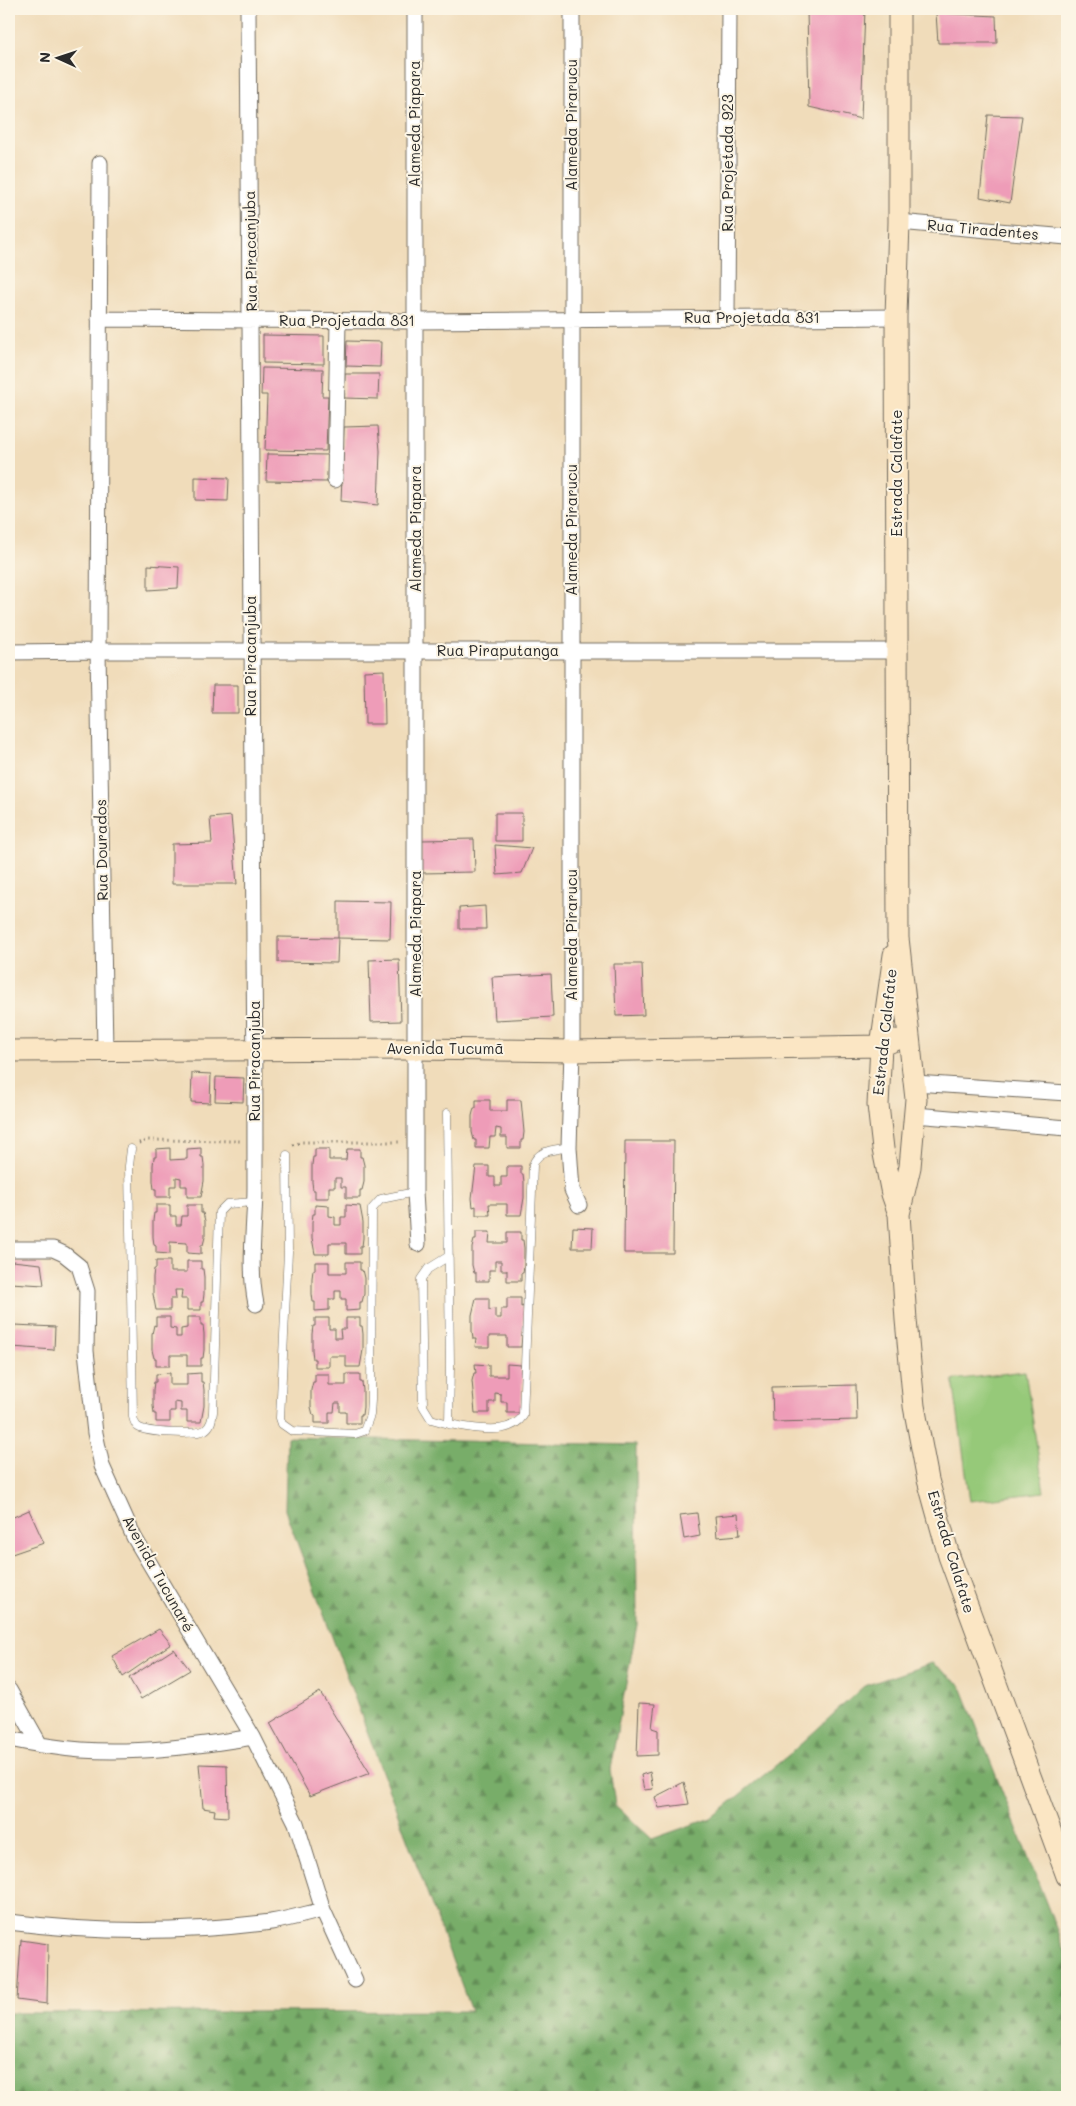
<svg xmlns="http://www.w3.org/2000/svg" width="1076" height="2106" viewBox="0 0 1076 2106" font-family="Mali,sans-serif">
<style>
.forest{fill:url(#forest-firs);stroke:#526c4a}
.park{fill:url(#park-crowns);stroke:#607a52}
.pitch{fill:#96c979;stroke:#607a52}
.building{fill:#ee9cb8}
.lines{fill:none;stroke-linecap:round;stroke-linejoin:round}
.lane-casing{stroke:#70695d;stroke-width:9}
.street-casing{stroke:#70695d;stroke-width:17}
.secondary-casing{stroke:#70695d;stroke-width:23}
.path{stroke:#70695d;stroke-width:3;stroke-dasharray:1 4;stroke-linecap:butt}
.lane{stroke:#fff;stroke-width:8}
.street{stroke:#fff;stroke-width:15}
.secondary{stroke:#fbe6c4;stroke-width:21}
.labels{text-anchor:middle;stroke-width:4;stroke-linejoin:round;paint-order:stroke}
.street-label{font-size:15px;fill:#2b2b2b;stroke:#fcf5e5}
</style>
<defs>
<pattern id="forest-firs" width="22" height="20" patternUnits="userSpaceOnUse" patternTransform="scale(1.25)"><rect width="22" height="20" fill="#78ad69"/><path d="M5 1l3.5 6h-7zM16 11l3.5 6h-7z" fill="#638d57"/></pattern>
<pattern id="park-crowns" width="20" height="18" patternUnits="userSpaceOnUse" patternTransform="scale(1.25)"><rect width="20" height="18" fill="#96c979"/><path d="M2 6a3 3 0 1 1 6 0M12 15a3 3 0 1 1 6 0" fill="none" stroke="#7ba363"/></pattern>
</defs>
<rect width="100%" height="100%" fill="#fcf5e5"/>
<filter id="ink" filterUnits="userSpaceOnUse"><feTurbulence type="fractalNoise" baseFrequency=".02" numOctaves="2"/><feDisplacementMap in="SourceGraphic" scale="10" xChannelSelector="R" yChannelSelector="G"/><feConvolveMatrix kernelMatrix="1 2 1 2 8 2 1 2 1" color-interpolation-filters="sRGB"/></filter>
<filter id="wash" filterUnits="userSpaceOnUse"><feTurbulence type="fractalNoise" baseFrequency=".0096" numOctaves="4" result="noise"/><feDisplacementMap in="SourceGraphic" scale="20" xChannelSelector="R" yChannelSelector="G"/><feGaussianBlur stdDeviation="1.12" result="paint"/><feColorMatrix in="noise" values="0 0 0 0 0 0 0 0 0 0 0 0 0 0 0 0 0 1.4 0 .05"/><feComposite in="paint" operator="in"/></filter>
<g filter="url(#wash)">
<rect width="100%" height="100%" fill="#f0dcba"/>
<path class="forest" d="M287,1437L636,1445L637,1625L610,1769L615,1805L652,1839L711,1818L791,1753L864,1686L932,1663L960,1684L1067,1956V2097H9V2013L471,2011L285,1510Z"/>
<path class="park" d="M9,1696L20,1716L16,1726L9,1728Z"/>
<path class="pitch" d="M1025,1371L1044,1492L970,1501L953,1380Z"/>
<g id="blocks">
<path class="building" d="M807,9H865L861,119L809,107Z
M936,13L996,16L997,43H938Z
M988,115L1022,116L1010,203L980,197Z
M263,335L324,336V364L263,363Z
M347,341L381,342L380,367L346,366Z
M262,368L323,369L322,396H328L326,451L265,450L267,395H261Z
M345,374H379L378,399L344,398Z
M378,426L380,451L378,505L341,501L344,427Z
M267,454L328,455L327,482L266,481Z
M195,477L229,478L228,501L195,500Z
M148,565L179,567L178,588L148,590Z
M384,670L385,724H365L364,671Z
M213,685H238V713H212Z
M495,813H522V841H495Z
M231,816L237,884H172V844L212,843L210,818Z
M474,839L475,872L421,873V840Z
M495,845L532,848L522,873L497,875Z
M338,901L391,902L390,939L338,938Z
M485,906L486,929H459V908Z
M278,937L338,938L337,963L278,962Z
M399,959L401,1021L371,1022L369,960Z
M614,964H642L644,1015L616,1016Z
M551,974L553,1017L495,1020L492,977Z
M192,1073L211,1074L210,1103L191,1102Z
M216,1077L244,1078L243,1102L215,1101Z
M476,1100H490V1111H507V1100H521L524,1132L523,1140H521V1148H507V1137H501V1129L496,1128L495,1137H490L489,1148H476V1140H474L472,1132V1116L474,1108H476Z
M625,1141H674L673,1253H624Z
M170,1148V1160L187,1159V1149L201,1148V1157H203L204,1165V1181L201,1197H187V1186H181V1178L176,1177V1186H170V1197H156V1189H154L153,1181V1165L154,1157H156V1149Z
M315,1149H329V1160H346L347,1149H360V1157H362L364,1165V1182L362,1190H360V1198H346V1187H341V1178H335V1187H329V1198H315V1190H313L312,1182V1165L313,1157H315Z
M476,1166H489V1177H495V1186H501V1177H507V1166H521V1174H523L524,1182V1198L521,1215H507V1204H489L490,1215H476V1206L473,1207L472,1198Z
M156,1205H170V1216H176V1225H181L182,1216H187V1205H201V1213H203L205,1221V1237L203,1245H201V1254L187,1253V1243L170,1242V1254L156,1253V1246L154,1245L153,1237V1221L154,1213H156Z
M315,1205L329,1206V1216L335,1217V1225H341V1217H346V1205L360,1206L363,1222V1238L362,1246H360V1254H346V1243H329V1254H315L312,1238V1222L313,1214H315Z
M573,1227L593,1228L592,1248H572Z
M476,1232H490L489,1243H507V1232H521V1240H523L524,1248V1265L523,1273H521V1281H507V1270H501V1261H495V1270H489V1281H476V1273H474L472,1265V1248L474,1240H476Z
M12,1261L41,1264L44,1285L10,1283Z
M156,1261H170V1272H187V1261H201V1269H203L204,1277V1294L203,1302H201V1310H187V1299H181L182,1290H175L176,1299H170V1310H156L153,1294V1277L154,1269H156Z
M315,1262H329V1273H346V1262H360V1270H362L364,1278V1294L362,1302H360V1310L346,1311V1299H341V1291H335V1299H329V1310L315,1311V1302H313L312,1294V1278L313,1270H315Z
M476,1298H489V1310L495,1309V1318H501V1309H507V1298H521V1307L523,1306L524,1315L521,1347H507V1336H489V1347H475L476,1339H473L472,1331V1315Z
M156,1317H170V1328L176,1329V1337H181V1329L187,1328V1317H201V1325H203L204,1334V1350L203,1358H201V1366H187V1355H170V1366H156V1358H154L152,1350V1334L154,1325L156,1326Z
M315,1318H329V1329H335V1338H341L340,1329H346V1318H360V1326H362L363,1334V1350L360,1367H346V1356H329V1367H315V1359H313L312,1350V1334L313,1326H315Z
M15,1325L55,1327L54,1350L12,1347Z
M475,1364L489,1365V1376H507V1364L521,1365V1373H523L521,1413H507V1402H501V1394L495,1393V1402H489V1413H475L472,1381L474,1373H476Z
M170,1373V1385H187V1374L201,1373V1382H203L204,1390V1406L201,1422H187V1411H181V1403L175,1402V1411H170V1422H156V1414H154L153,1406V1390L154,1382H156V1374Z
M315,1374H329V1385H346V1374H360V1382H362L363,1390V1407L362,1415H360V1423H346V1412H340V1403H335L334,1412H329V1423H315V1415H313L311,1407V1390L313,1382H315Z
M856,1385L857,1420L773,1422L772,1387Z
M29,1510L44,1543L9,1555V1519Z
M697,1513L700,1536L684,1539L680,1515Z
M738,1514L740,1535L717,1537L715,1516Z
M159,1629L171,1644L123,1677L112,1656Z
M174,1649L190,1670L141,1699L129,1678Z
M320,1692L370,1773L310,1796L270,1723Z
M639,1703L655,1704L652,1728L658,1730V1755L637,1756Z
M199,1764L227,1765L228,1817L214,1816L215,1810L203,1808Z
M650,1772L653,1789L644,1790L641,1775Z
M684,1782L689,1804L659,1808L655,1797Z
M21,1940L48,1944L47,2004L17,2000Z"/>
</g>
</g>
<g filter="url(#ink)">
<use href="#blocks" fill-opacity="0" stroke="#70695d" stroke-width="1"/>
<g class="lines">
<g class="lane-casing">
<path id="lane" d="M447,1113L450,1366L449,1424C471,1428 509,1437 523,1416L533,1165C538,1149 555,1150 569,1147
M131,1149L129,1166L133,1417C134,1421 135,1425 138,1427C147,1433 197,1435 205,1430C211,1426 212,1419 213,1412L219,1212L227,1204L255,1202
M287,1155L288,1252L280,1418L282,1424L292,1431L355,1434L364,1431L370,1415L371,1400L372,1209L381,1199L415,1192
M449,1256L428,1269L421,1279L423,1406L431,1419L449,1424"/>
</g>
<g class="street-casing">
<path id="street" d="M248,9C252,321 250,634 254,946C255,1026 255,1107 255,1187C255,1225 248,1266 256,1304
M415,9V1192L418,1244
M572,9V1051L569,1147L572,1190L579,1205
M100,163L98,651L105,1050
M899,222L1067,237
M727,318L729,9
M99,319L416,321L896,317
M335,480L338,321
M9,652L98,651H898
M915,1083L1067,1093
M915,1115L1067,1128
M9,1249H53L64,1254L79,1266L87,1291L86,1351L95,1433L102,1466L134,1537L253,1737L296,1823L323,1910L355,1980
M9,1690L40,1745
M9,1739C33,1744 57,1748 81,1750C138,1754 197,1746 253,1737
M9,1922C94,1933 186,1933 271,1922C289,1919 306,1914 323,1910"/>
</g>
<g class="secondary-casing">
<path id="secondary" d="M899,9V222L896,317L898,938L916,1099L910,1167L899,1214
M894,955L881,1046L878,1105L883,1149L892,1194L899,1214L906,1320L914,1406L928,1480L949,1556L1067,1876
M9,1051L416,1049L572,1051L881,1046L895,1040"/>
</g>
<path class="path" d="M139,1143L147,1140L240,1141
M293,1145L302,1142H401"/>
<use href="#lane" class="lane"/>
<use href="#street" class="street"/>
<use href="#secondary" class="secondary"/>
</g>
</g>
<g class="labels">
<g class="street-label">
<text transform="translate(415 124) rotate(-90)" y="5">Alameda Piapara</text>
<text transform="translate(572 125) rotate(-90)" y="5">Alameda Pirarucu</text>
<text transform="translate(728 163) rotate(-90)" y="5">Rua Projetada 923</text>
<text transform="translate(983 230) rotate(5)" y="5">Rua Tiradentes</text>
<text transform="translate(251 251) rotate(-91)" y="5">Rua Piracanjuba</text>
<text x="752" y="323">Rua Projetada 831</text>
<text x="347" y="326">Rua Projetada 831</text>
<text transform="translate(897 473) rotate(-90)" y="5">Estrada Calafate</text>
<text transform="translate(416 529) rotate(-90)" y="5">Alameda Piapara</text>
<text transform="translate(572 530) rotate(-90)" y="5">Alameda Pirarucu</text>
<text x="498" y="656">Rua Piraputanga</text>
<text transform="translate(251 656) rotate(-90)" y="5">Rua Piracanjuba</text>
<text transform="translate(102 850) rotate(-91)" y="5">Rua Dourados</text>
<text transform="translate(416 934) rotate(-90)" y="5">Alameda Piapara</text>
<text transform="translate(572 935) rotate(-90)" y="5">Alameda Pirarucu</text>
<text transform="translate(885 1032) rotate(-84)" y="5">Estrada Calafate</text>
<text x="445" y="1054">Avenida Tucumã</text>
<text transform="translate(255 1061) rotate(-90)" y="5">Rua Piracanjuba</text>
<text transform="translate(951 1552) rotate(73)" y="5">Estrada Calafate</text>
<text transform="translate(158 1574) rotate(61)" y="5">Avenida Tucunaré</text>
</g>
</g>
<rect width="1076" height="2106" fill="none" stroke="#fcf5e5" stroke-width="30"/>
<g transform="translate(58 58) rotate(273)" stroke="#fcf5e5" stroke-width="4" paint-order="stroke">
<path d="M0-4L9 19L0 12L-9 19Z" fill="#2b2b2b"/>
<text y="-8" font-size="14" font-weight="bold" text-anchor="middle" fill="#2b2b2b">N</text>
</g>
</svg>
